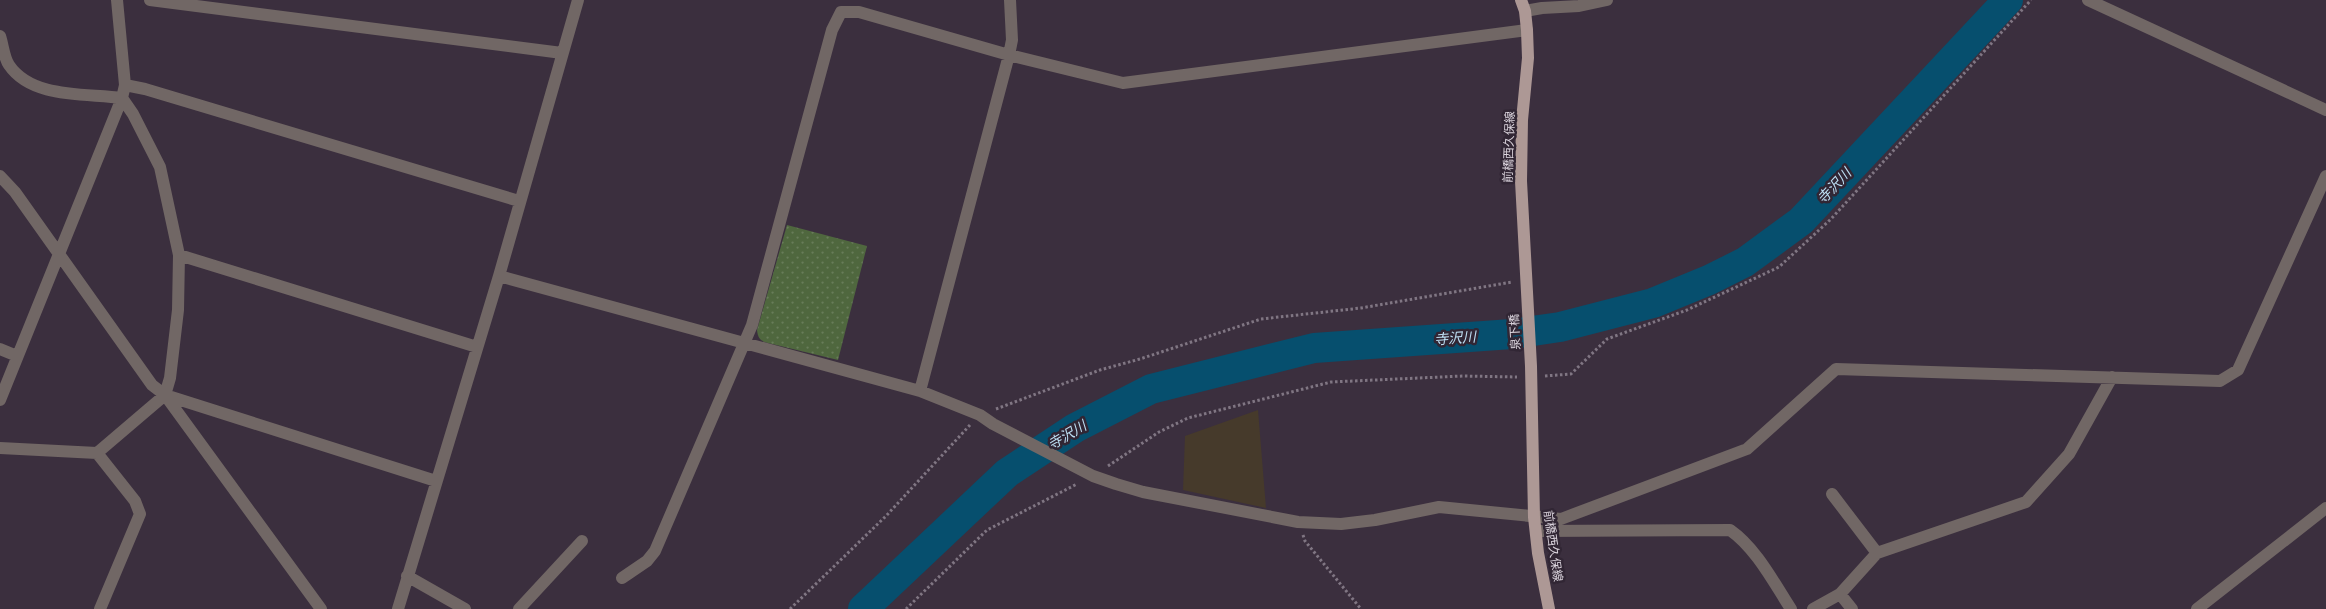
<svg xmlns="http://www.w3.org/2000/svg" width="2326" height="609" viewBox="0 0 2326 609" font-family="'Times New Roman','Noto Sans JP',serif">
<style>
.commercial{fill:#463a2b}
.grass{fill:url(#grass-dots)}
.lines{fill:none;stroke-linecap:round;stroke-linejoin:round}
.river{stroke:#064f6e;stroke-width:30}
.path{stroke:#807683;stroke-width:3;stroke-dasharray:2.5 2.5;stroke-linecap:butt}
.minor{stroke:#716765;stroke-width:12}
.major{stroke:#ad9895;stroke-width:12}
.labels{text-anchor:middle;stroke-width:5;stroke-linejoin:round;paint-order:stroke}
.street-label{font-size:12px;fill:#dbd4dd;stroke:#312634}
.water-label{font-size:14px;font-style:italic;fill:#bddff3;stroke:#312634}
</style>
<defs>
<pattern id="grass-dots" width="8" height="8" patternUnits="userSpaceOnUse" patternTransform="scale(1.25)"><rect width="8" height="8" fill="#4f673e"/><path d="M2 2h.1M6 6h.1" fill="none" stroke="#687c59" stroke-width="1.8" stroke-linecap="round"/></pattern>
</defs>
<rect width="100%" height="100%" fill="#3b2f3e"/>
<path class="commercial" d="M1258,410L1266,508L1183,490L1185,436Z"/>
<path class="grass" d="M787,225L867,246L838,360L768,343C760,341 758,338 757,330Z"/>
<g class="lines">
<path class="river" d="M863,609L1007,473L1075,428L1151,389L1314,348L1512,334L1560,327L1653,303L1709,280L1745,262L1801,221L2008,0"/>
<path class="path" d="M1545,376L1571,374L1607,339L1687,310L1779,267L1831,219L2031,0
M996,409L1100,370L1140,359L1261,319L1361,308L1512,282
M1108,466L1159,432L1188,418L1331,382L1463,376L1517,377
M1303,535L1305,541L1361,609
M790,609L886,516L970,425
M906,609L987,530L1077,484"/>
<path class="minor" d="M150,0L562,53
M2088,0L2326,110
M1525,11L1542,8L1579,6L1607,0
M0,36C3,45 4,58 9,65C32,99 86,93 122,98L133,114L160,167L179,255L178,310L170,378L165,395L97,453L0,448
M125,85L145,89L519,201
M0,176L15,192L152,385L165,395L321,609
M179,255L477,347
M499,276L920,391L980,415L993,424L1093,476L1116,484L1143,492L1298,522L1341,524L1375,520L1439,507L1561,519L1747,449L1836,369L2220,381L2238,370L2326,176
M0,349L17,356
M920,391L1009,55L1012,40L1010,0
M165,395L436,481
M0,400L122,98L125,85L117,0
M97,453L135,501L140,514L100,609
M1832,494L1877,553
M1536,531L1730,530C1756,548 1774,583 1791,609
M407,576L465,609
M622,578L647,561L655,551L752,325L832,30L841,12H859L1009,55L1123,83L1527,30
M1840,594L1852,609
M398,609L499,276L578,0
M519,609L582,541
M1813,609L1840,594L1877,553L2026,502L2069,454L2112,377
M2197,609L2326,508"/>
<path class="major" d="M1521,0L1525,11L1527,30L1528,58L1522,120L1521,181L1531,366L1534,517L1538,553L1549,609"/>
</g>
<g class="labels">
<g class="street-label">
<text transform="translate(1509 147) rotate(-88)" y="4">前橋西久保線</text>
<text transform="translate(1515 332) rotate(-93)" y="4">泉下橋</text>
<text transform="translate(1553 546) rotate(82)" y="4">前橋西久保線</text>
</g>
<g class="water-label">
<text transform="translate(1834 186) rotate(-47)" y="5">寺沢川</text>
<text transform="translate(1455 338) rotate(-4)" y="5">寺沢川</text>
<text transform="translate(1067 435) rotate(-31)" y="5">寺沢川</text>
</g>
</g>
</svg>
